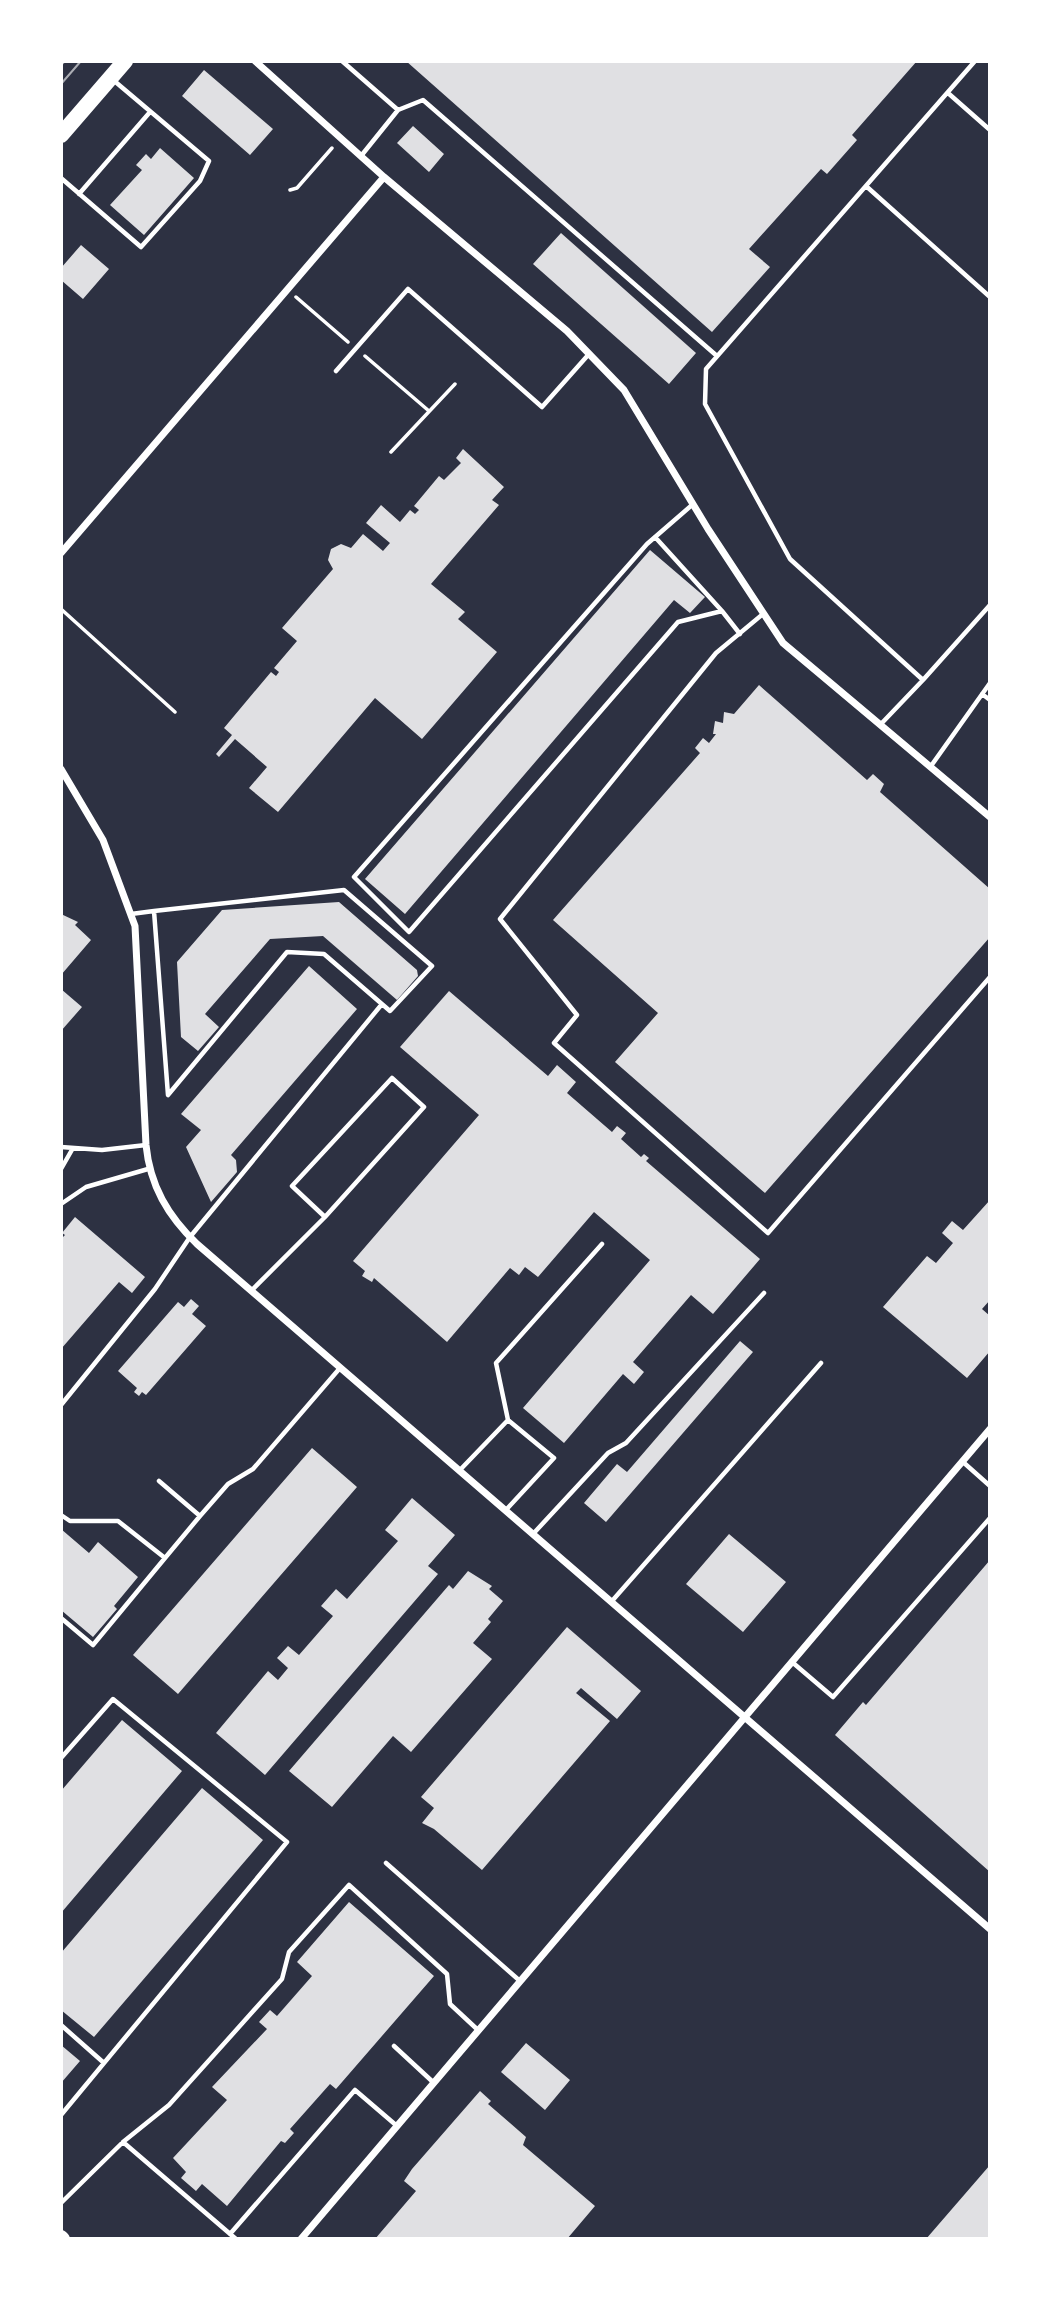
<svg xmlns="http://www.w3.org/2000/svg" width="1051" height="2300" viewBox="0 0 1051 2300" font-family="Ubuntu,sans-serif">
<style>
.building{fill:#e0e0e3}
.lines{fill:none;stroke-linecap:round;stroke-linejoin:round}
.path{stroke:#fff;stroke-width:3.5}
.service{stroke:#fff;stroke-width:4.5}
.minor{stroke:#fff;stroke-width:7}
.secondary{stroke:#fff;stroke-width:14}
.primary{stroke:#fff;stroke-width:16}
.tram{stroke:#abadb3;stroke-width:2}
</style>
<rect width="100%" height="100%" fill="#2d3142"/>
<path class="building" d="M406,61H917L852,135L857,140L827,174L821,169L749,249L770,267L712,332Z
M204,70L273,129L250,155L182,96Z
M413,126L444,154L429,172L397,143Z
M160,148L194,178L144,235L110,205L142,170L136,165L146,154L151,159Z
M561,233L696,353L669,384L533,264Z
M81,245L109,269L83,299L61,280V268Z
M463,449L504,487L492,500L499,505L431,584L465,612L458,619L497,652L422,739L375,698L278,812L249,788L267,767L235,739L219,757L216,754L232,735L224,728L271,672L276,676L279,672L274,668L297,641L282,628L333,569L328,560L331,549L341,544L351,548L363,534L383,551L390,543L366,523L381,505L400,522L410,510L415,514L419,510L414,506L439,476L444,480L461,463L456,458Z
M650,550L705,597L690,613L674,600L405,914L365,879Z
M759,685L867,780L873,774L884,784L880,792L990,889V937L765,1193L615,1062L658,1013L553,920L700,753L695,748L703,738L709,743L716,734H713L715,721L723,723L724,712L734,714Z
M339,902L417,970L418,976L397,1000L323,936L270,939L205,1014L219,1027L198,1051L181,1037L177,962L222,910Z
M61,914L78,922L75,925L91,940L61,975Z
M309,966L357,1009L231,1155L236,1160L237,1172L211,1202L186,1147L201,1130L181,1114Z
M61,989L82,1007L61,1031Z
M449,991L548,1076L557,1065L576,1082L567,1093L612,1132L617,1126L626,1133L621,1139L641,1157L644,1154L649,1158L646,1161L760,1259L713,1314L691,1295L633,1362L644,1372L634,1384L623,1374L564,1443L523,1408L650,1260L594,1212L538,1277L525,1267L519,1275L510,1268L447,1342L374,1278L372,1282L362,1276L365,1271L353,1261L479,1115L400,1047Z
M990,1200V1300L982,1309L990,1316V1351L967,1378L883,1307L927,1256L936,1263L953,1243L942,1233L952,1221L963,1230Z
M75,1217L145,1277L132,1293L119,1282L61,1349V1239L65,1235L62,1233Z
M191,1299L199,1306L192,1314L206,1326L146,1395L142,1392L139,1396L134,1392L137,1388L118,1371L178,1302L184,1307Z
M740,1341L753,1352L606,1522L584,1503L617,1464L627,1472Z
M312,1448L357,1487L178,1694L133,1655Z
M412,1498L455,1535L428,1566L438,1574L265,1775L216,1733L268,1671L278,1680L288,1668L277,1658L288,1646L299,1655L333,1616L321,1606L336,1589L347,1599L398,1541L385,1530Z
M61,1529L89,1553L98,1542L138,1577L114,1606L117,1609L93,1637L61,1610Z
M729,1534L786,1582L743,1632L686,1584Z
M990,1560V1872L835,1735L863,1702L866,1705Z
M468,1571L492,1586L489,1589L503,1601L488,1619L491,1622L473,1643L492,1659L411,1752L393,1736L332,1807L289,1771L449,1585L453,1589Z
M567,1627L641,1691L617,1719L581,1688L576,1693L610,1721L482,1870L434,1829L422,1823L434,1808L421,1797Z
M122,1720L182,1771L61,1913V1791Z
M202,1788L263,1840L94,2037L61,2010V1953Z
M349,1902L434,1976L336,2089L330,2084L290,2129L294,2133L285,2143L281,2141L227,2206L202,2184L196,2191L181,2178L186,2172L173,2158L227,2100L212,2087L267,2029L259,2022L270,2010L277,2016L312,1976L297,1962Z
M526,2043L570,2080L545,2110L501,2072Z
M61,2045L80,2061L61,2083Z
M480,2091L491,2101L488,2104L526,2137L523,2145L595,2206L567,2239H375L416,2191L404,2181L412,2169Z
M990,2165V2239H926Z"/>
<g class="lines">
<path class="path" d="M290,190L297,188L332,148
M296,297L348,342
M365,356L429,411
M391,452L455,384
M61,609L175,712"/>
<path class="service" d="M342,61L398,110L361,156
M975,61L706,369L705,404L790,559L923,680L990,605
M948,93L990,130
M398,110L423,100L717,356
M61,178L141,247L200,181L209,161L112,79
M866,186L990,297
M79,194L150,112
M336,371L408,289L542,407L589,354
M692,505L647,544L354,877L409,932L678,622L722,611L740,634
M655,537L722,611
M763,614L716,653L500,919L577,1015L554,1043L768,1233L990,977
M982,694L990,700
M880,725L923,680
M931,766L990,683
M131,914L154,911L344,890L432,966L390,1011L324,954L287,952L168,1095L154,911
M61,1147L102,1150L146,1145
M61,1169L73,1148
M61,1204L86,1187L148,1169
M252,1290L325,1217L424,1107L392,1078L292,1186L325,1217
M61,1405L155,1289L190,1237L382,1004
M963,1462L990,1486
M459,1471L508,1420L496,1363L602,1244
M159,1481L200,1516L228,1484L253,1469L340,1368
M505,1511L554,1458L508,1420
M61,1515L70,1521H118L165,1558L200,1516
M533,1534L608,1453L626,1443L764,1293
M612,1601L821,1363
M61,1618L93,1645L165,1558
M792,1662L833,1697L990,1518
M61,1758L113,1699L287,1842L61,2115
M386,1863L520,1981
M61,2025L104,2063
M394,2046L434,2083
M123,2142L169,2105L282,1979L289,1952L349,1885L447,1974L450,2004L479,2031
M61,2203L123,2142L236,2239
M230,2234L355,2090L397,2126"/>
<path class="minor" d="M255,61L384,177L567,331L624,390L708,529L783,643L990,817
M61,553L384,177
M61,769L103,840L135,926L146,1145C150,1186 168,1216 197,1244L990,1929
M301,2239L990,1429"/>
<path class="secondary" d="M61,2237L63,2239"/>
<path class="primary" d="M61,135L125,61"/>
<path class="tram" d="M61,65L65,61
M61,84L81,61"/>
</g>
<rect width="1051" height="2300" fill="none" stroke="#ffffff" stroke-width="126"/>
</svg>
